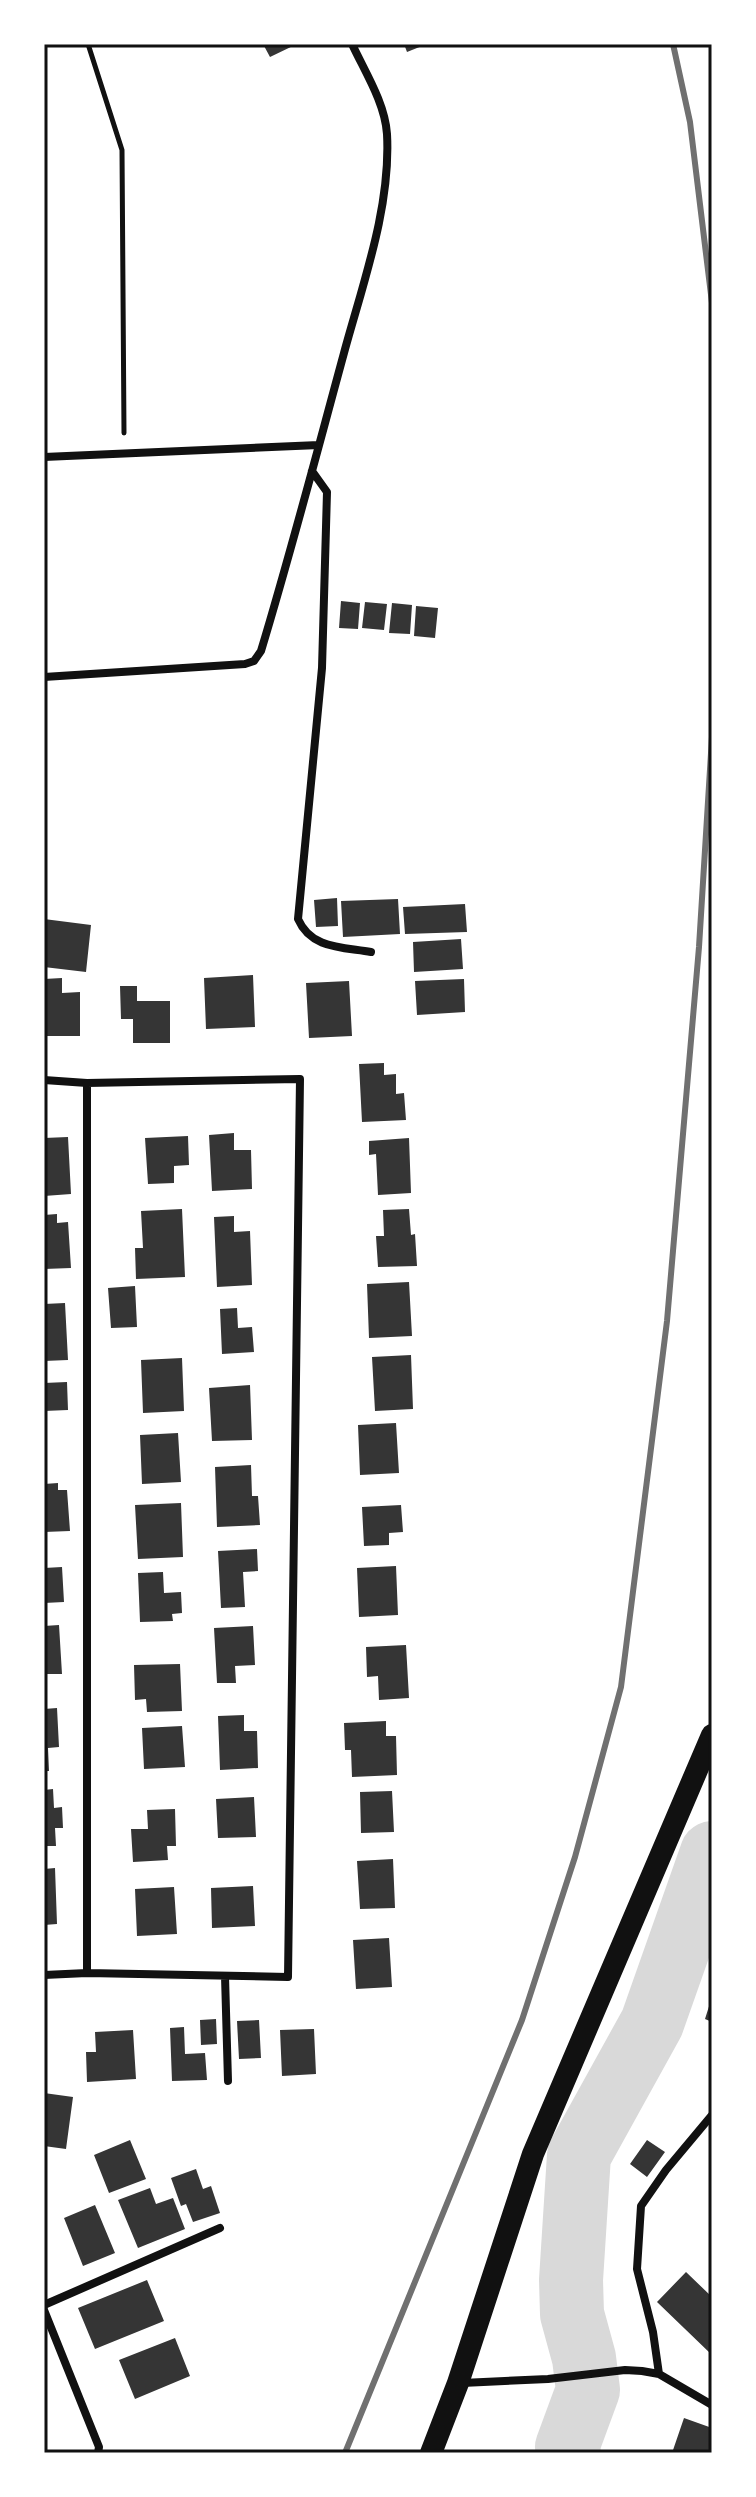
<svg xmlns="http://www.w3.org/2000/svg" width="756" height="2497" viewBox="0 0 756 2497" font-family="'Space Grotesk',sans-serif">
<style>
.lines{fill:none;stroke-linecap:round;stroke-linejoin:round}
.river{stroke:#d9d9d9;stroke-width:64}
.building{fill:#353535}
.path{stroke:#111;stroke-width:5}
.minor{stroke:#111;stroke-width:8}
.trunk{stroke:#111;stroke-width:22}
.rail{stroke:#707070;stroke-width:6}
.neatline{fill:none;stroke:#111;stroke-width:3}
</style>
<rect width="100%" height="100%" fill="#fff"/>
<g class="lines">
<path class="river" d="M569,2453L567,2447L588,2390L584,2358L572,2314L571,2280L579,2155L652,2023L712,1853"/>
</g>
<path class="building" d="M263,44H297L270,57Z
M404,44H427L407,52Z
M341,601L360,603L358,629L339,628Z
M365,602L387,604L384,630L362,628Z
M392,603L412,605L410,634L389,633Z
M416,606L438,608L435,638L414,636Z
M337,898L338,926L316,927L314,900Z
M398,899L400,934L343,937L341,901Z
M465,904L467,932L405,934L403,907Z
M44,919L91,925L86,972L44,967Z
M461,939L463,969L414,972L413,942Z
M253,975L255,1027L206,1029L204,978Z
M62,978V993L80,992V1036H44V979Z
M464,979L465,1012L417,1015L415,981Z
M349,981L352,1036L309,1038L306,983Z
M120,986H137V1001H170V1043H133V1019H121Z
M384,1063V1075L396,1074V1094L404,1093L406,1120L362,1122L359,1064Z
M234,1133V1150H251L252,1189L212,1191L209,1135Z
M188,1136L189,1165L174,1166V1183L148,1184L145,1138Z
M68,1137L71,1194L44,1196V1138Z
M409,1138L411,1193L378,1195L376,1154L369,1155V1141Z
M182,1209L185,1277L136,1279L135,1248H143L141,1211Z
M409,1209L411,1235L415,1234L417,1266L378,1267L376,1236H384L383,1210Z
M57,1214V1223L68,1222L71,1268L44,1269V1215Z
M234,1216V1232L250,1231L252,1285L217,1287L214,1217Z
M409,1282L412,1336L369,1338L367,1284Z
M135,1286L137,1327L111,1328L108,1288Z
M65,1303L68,1360L44,1361V1304Z
M237,1308L238,1328L252,1327L254,1352L222,1354L220,1309Z
M411,1355L413,1409L375,1411L372,1357Z
M182,1358L184,1411L143,1413L141,1360Z
M67,1382L68,1410L44,1411V1383Z
M250,1385L252,1440L212,1441L209,1388Z
M396,1423L399,1473L360,1475L358,1425Z
M178,1433L181,1482L142,1484L140,1435Z
M251,1465L252,1496H258L260,1525L217,1527L215,1467Z
M58,1483V1490H67L70,1531L44,1532V1484Z
M181,1503L183,1557L138,1559L135,1505Z
M401,1505L403,1532L389,1533V1545L364,1546L362,1507Z
M257,1549L258,1571L243,1572L245,1607L221,1608L218,1551Z
M396,1566L398,1615L359,1617L357,1568Z
M62,1567L64,1602L44,1603V1568Z
M163,1572L164,1593L181,1592L182,1613L172,1614L173,1621L140,1622L138,1573Z
M59,1625L62,1674H44V1626Z
M253,1626L255,1665L235,1666L236,1683H217L214,1628Z
M406,1645L409,1698L379,1700L378,1676L367,1677L366,1647Z
M180,1664L182,1711L147,1712L146,1699L135,1700L134,1665Z
M57,1708L59,1747L48,1748L49,1771H44V1709Z
M244,1715V1731H257L258,1768L220,1770L218,1716Z
M386,1721V1736H396L397,1775L352,1777L351,1750H345L344,1723Z
M182,1726L185,1767L144,1769L142,1728Z
M53,1789L54,1808L62,1807L63,1828H55L56,1846H44V1790Z
M392,1791L394,1832L361,1833L360,1792Z
M254,1797L256,1837L218,1838L216,1799Z
M175,1809L176,1846H167L168,1860L133,1862L131,1829H148L147,1810Z
M393,1859L395,1908L360,1909L357,1861Z
M55,1868L57,1924L44,1925V1869Z
M253,1886L255,1926L212,1928L211,1888Z
M174,1887L177,1934L137,1936L135,1889Z
M389,1938L392,1987L356,1989L353,1940Z
M711,2000H712V2022L705,2019Z
M216,2019L217,2044L201,2045L200,2020Z
M259,2020L261,2058L239,2059L237,2021Z
M184,2027L185,2054L205,2053L207,2080L172,2081L170,2028Z
M314,2029L316,2074L282,2076L280,2030Z
M133,2030L136,2079L87,2082L86,2052H96L95,2032Z
M44,2093L73,2097L66,2149L44,2146Z
M130,2140L146,2179L109,2193L94,2155Z
M647,2140L665,2152L647,2177L630,2164Z
M196,2169L203,2189L211,2186L220,2213L193,2222L186,2204L181,2206L171,2178Z
M150,2188L156,2204L173,2198L185,2229L138,2248L118,2200Z
M95,2205L115,2253L83,2266L64,2218Z
M686,2272L712,2297V2355L657,2302Z
M147,2280L164,2321L95,2349L78,2308Z
M175,2338L190,2376L135,2399L119,2360Z
M684,2418L712,2428V2453H672Z"/>
<g class="lines">
<path class="path" d="M88,44L122,150L124,433"/>
<path class="minor" d="M44,457L319,445
M312,471L327,492L322,668L298,919C311,949 342,947 371,952
M44,677L245,664L254,661L261,651C291,552 317,452 344,353C363,283 391,207 387,134C385,103 365,72 352,44
M44,1080L87,1083L300,1079L288,1977L87,1973L44,1975
M87,1973V1083
M225,1976L228,2081
M44,2305L220,2228
M44,2310L99,2447L98,2453
M659,2374L653,2332L637,2269L641,2206L666,2170L712,2115
M462,2383L548,2379L625,2370L642,2371L659,2374L712,2405"/>
<path class="trunk" d="M431,2453L458,2383L533,2154L712,1735"/>
<path class="rail" d="M673,44L690,122L712,303
M345,2453L522,2020L575,1857L621,1687L667,1321L699,947L712,737"/>
</g>
<rect width="756" height="2497" fill="none" stroke="#ffffff" stroke-width="92"/>
<rect x="46" y="46" width="664" height="2405" class="neatline"/>
</svg>
